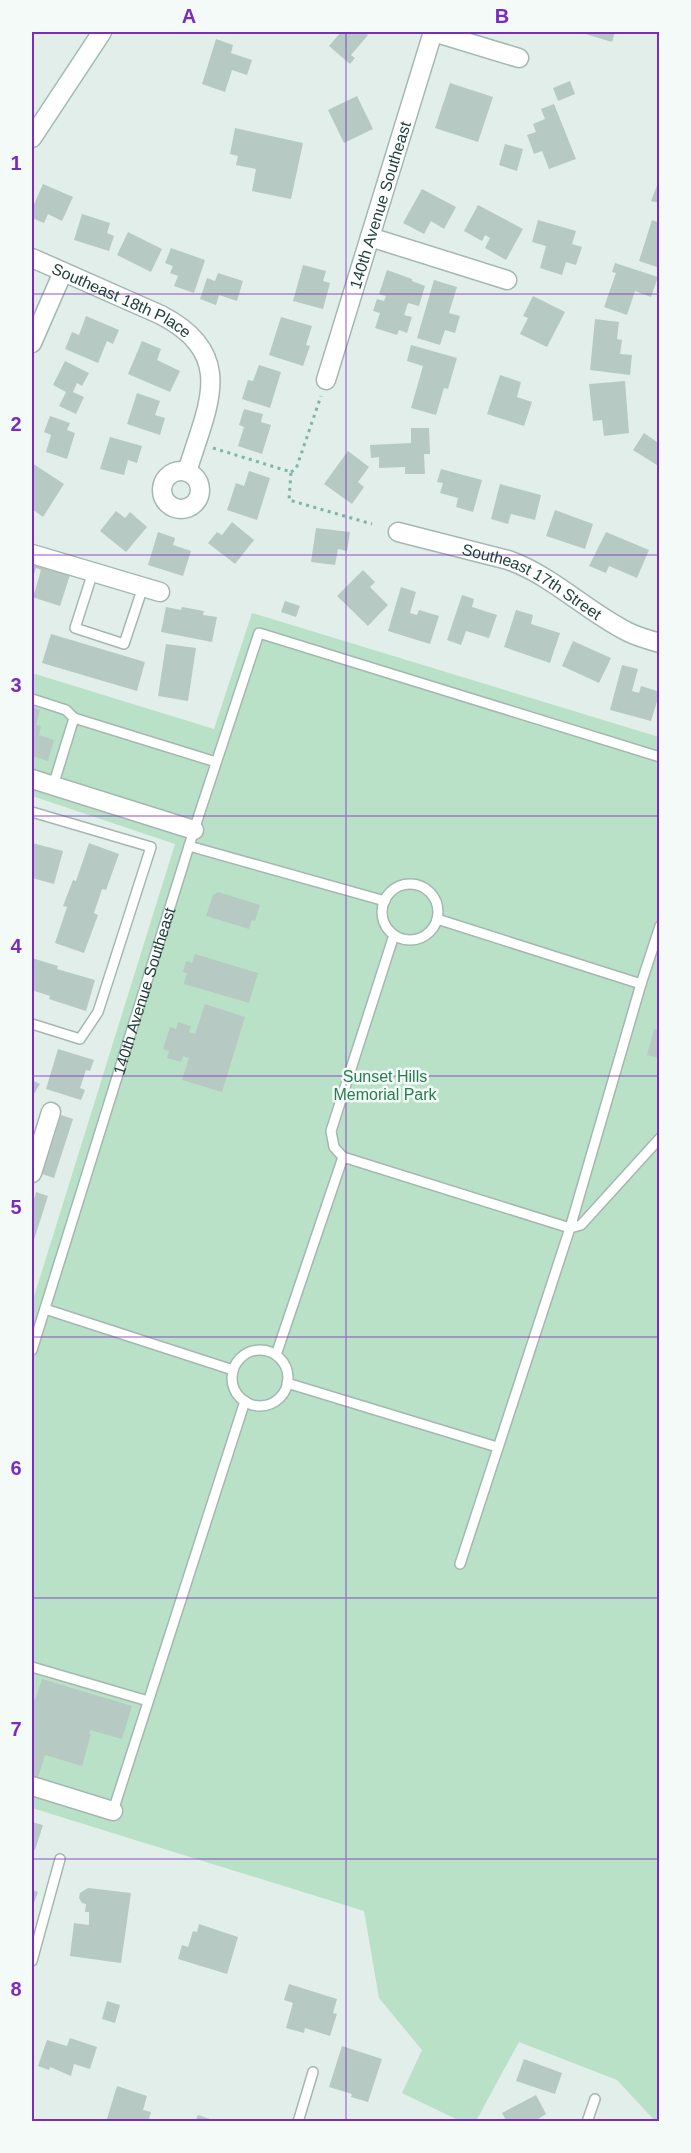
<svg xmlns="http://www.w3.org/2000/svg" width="691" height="2153" viewBox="0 0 691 2153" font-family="Helvetica,sans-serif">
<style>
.green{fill:#b9e1c8}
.building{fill:#b7c9c3}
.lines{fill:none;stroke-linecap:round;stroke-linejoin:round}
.lane-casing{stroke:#a4b7b2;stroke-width:12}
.street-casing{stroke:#a4b7b2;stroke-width:21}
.secondary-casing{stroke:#9fbbb4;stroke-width:21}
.path{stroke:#7fb4a9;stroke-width:3;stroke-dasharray:3 4.5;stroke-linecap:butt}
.lane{stroke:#fff;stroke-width:9}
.street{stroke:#fff;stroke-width:18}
.secondary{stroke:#fff;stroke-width:18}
.grid{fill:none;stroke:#7b2cbf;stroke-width:1.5;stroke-opacity:0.55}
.labels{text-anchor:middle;stroke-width:5;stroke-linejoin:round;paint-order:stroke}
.street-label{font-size:16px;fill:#20413b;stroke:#f3faf7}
.park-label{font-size:16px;fill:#267c50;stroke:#f3faf7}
.neatline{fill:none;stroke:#7b2cbf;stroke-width:2}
.grid-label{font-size:20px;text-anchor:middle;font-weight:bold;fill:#7b2cbf}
</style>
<rect width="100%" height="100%" fill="#e2eeea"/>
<path class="green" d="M252,613L659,737V2121H655L617,2080L519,2042L476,2121H460L402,2093L422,2050L379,1998L364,1911L32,1808V1303L175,844L32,796V673L214,729Z"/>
<path class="building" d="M341,32H364L368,35L351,55L355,58L350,64L329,46Z
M579,32H615L612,42Z
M216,39L233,45L231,53L252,60L247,75L232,70L225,92L202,84Z
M570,81L575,94L558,101L553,88Z
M450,83L493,97L478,142L435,128Z
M357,96L373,129L344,143L328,110Z
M554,104L576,159L549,169L542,151L534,154L527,135L536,132L533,124L545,119L541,109Z
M235,128L303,143L291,199L252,191L256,169L236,165L238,156L230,154Z
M505,144L523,149L517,171L499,165Z
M660,178V203L651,201Z
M43,184L73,197L62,221L48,214L44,223L32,218V209Z
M422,189L456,207L444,229L431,221L424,234L403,223Z
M478,205L523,229L506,260L485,248L490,238L485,235L482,241L464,231Z
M82,214L110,223L107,233L114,236L109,251L74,240Z
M538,220L576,231L572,244L582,247L576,265L566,262L562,275L540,268L546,246L532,242Z
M652,220L660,223V268L639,261Z
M128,232L162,249L151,272L117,255Z
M171,248L205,260L194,293L174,286L178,276L170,273L173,266L165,263Z
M615,263L658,277L651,297L635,291L627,315L604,307L616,273L612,272Z
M303,265L326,271L323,281L330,283L323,309L293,301Z
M387,270L412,279V281L425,286L419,306L408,303L404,315L412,317L407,333L399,330L397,335L375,328L380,313L373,311L377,299L384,301L386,296L379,294Z
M218,273L243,281L237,301L219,295L216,305L200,299L207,278L215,281Z
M434,280L457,287L449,313L460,316L455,333L445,330L440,345L417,338Z
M533,296L565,312L547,347L520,334L528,318L523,316Z
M86,316L119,330L113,344L107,341L98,363L65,349L72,332L79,335Z
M281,317L312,326L306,345L310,346L303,366L269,355Z
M595,319L619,322L617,339L622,340L620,354L632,355L630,375L590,370Z
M142,341L161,349L157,360L180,371L170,392L128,374Z
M411,345L457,358L448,389L444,388L436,415L411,408L423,366L407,361Z
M65,361L89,373L82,386L77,383L73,392L84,397L76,414L59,406L66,392L53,385Z
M259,365L281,372L270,408L242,399L248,380L253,381Z
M500,375L521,382L517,397L532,402L524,426L487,414Z
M625,381L629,433L604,436L602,420L593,421L589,384Z
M137,393L160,401L155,415L165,418L160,435L127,424Z
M244,409L263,414L261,422L271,425L262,454L238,446L244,427L239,425Z
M50,416L70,423L67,430L75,433L67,459L46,452L51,435L44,432Z
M411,428H429L430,454H424L425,474H405V467L379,468V457L371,458L370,445L411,443Z
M644,433L657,442L660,438V467L633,450Z
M110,437L142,446L137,463L128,460L124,475L100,469Z
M348,451L369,467L358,482L364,487L352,504L324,484Z
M32,463L64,484L43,517L32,509V490L34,485L32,484Z
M441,469L482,480L473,512L456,507L458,498L440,493L443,483L437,482Z
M249,471L270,478L257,520L227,510L236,483L244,486Z
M500,484L541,495L535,520L511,514L508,524L491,519Z
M555,510L593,524L585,549L546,536Z
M116,511L125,518L130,512L147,527L126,552L100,531Z
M232,522L254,540L235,564L208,543L217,532L222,535Z
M316,528L350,532L347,551L338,549L335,565L311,562Z
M158,532L175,538L173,545L191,551L183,576L148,565Z
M606,532L649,550L637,578L609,566L606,573L589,566Z
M32,563L70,575L60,606L32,597V594H34L41,570L36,568L32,581Z
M363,570L375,582L370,587L388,605L368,626L337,596Z
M401,587L416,592L410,613L417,615L419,610L439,616L430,644L388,631Z
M462,595L474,599L472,607L497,615L489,638L466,631L461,645L447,640Z
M285,601L300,606L296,617L281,612Z
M166,607L181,610L182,607L204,611L203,615L217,617L212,642L161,632Z
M516,610L533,615L531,624L560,633L550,663L504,647Z
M51,634L145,662L137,691L42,663Z
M573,641L611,658L599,683L562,666Z
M166,644L196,648L188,701L158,696Z
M622,665L638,669L632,691L639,693L641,686L660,692L651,721L610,710Z
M32,707L40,710L36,725L41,726L39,735L54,740L48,761L32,756Z
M32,843L63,851L54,884L32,878Z
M89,843L119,854L106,890L102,889L94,913L98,915L84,953L55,943L67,907L63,906L73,880L76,881Z
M218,892L260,905L255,921L252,920L249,929L206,916L213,895Z
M195,954L258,973L249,1003L184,984L187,973L183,972L186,961L192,963Z
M32,958L58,966L57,969L95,980L86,1011L49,999L50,996L32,990Z
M205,1004L245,1017L222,1092L182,1080L189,1058L183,1056L181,1062L167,1058L169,1051L163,1049L170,1027L176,1029L178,1022L191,1026L189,1032L195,1034Z
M654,1029L660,1030V1058L647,1055Z
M58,1049L94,1060L90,1071L86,1070L80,1088L85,1090L81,1100L46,1089Z
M32,1080L40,1084L34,1094L32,1093Z
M61,1115L73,1119L54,1178L42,1174Z
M36,1192L48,1196L32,1246V1207Z
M42,1679L132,1706L122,1739L90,1730L89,1734H91L82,1766L45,1755L38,1778L32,1776V1699L35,1700Z
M32,1822L43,1825L35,1850L32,1849Z
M88,1888L131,1893L121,1963L70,1956L74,1923L89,1925V1912H85L86,1904L82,1903L79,1898L80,1893Z
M32,1890L38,1892L32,1908Z
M199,1924L238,1937L227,1974L178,1959L182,1945L188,1947L193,1931L197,1932Z
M289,1984L337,1999L333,2013L337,2014L330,2036L305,2028L304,2033L286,2028L293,2003L284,2000Z
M107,2001L120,2005L115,2023L102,2019Z
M70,2038L97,2047L90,2069L74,2064L71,2076L50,2067L49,2070L38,2066L47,2040L67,2046Z
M342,2046L382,2059L368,2102L351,2097L352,2094L329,2087Z
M524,2059L562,2073L555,2094L516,2081Z
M117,2086L147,2096L143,2110L151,2112L148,2122H106Z
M536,2095L546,2114L533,2122H507L502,2113Z
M198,2115L210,2119V2122H195Z"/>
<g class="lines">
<g class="lane-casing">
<g id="lane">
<path d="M93,572L75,628L124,644L143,587"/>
<path d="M32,699L66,710L74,718"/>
<path d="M53,786L74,718L216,762"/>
<path d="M32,812L151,847L98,1012L80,1039L32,1024"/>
<path d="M189,846L385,901"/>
<circle cx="410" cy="912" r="28"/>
<path d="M437,919L641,984L660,926"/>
<path d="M394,935L331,1131L334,1147L343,1157L570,1228L581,1225L660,1138"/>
<path d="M45,1309L233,1370"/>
<path id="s1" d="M32,1350L194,830L259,633L660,757"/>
<circle cx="260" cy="1378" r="28"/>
<path d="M276,1355L343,1157"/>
<path d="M287,1383L497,1447"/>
<path d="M460,1564L570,1228L641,984"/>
<path d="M32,1667L148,1701"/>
<path d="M113,1811L245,1401"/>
<path d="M32,1961L60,1859"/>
<path d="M298,2122L313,2072"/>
<path d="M587,2122L595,2099"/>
</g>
</g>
<g class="street-casing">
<g id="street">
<path d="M433,32L519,58"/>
<path d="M370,237L507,280"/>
<path id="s2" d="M32,258L161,315C238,355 207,406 187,472"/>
<path d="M32,343L63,272"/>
<path id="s3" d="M326,380L433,32"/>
<circle cx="181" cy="490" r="19"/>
<path id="s4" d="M398,532L508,560C553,576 586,611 628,632C638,637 649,640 660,643"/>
<path d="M32,554L160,592"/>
<path d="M32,779L194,830"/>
<path d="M32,1173L51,1112"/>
<path d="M32,1786L113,1811"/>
</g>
</g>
<g class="secondary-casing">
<path id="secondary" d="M32,138L102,32"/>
</g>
<path class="path" d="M213,448L291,472L289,500L372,524
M291,472L296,469L321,396"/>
<use href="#lane" class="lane"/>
<use href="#street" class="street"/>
<use href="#secondary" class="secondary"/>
</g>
<path class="grid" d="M346,32V2122M32,294H660M32,555H660M32,816H660M32,1076H660M32,1337H660M32,1598H660M32,1859H660"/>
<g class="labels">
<g class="street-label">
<text dy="6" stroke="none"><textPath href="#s3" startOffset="183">140th Avenue Southeast</textPath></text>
<text dy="6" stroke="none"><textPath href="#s2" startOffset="99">Southeast 18th Place</textPath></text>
<text dy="6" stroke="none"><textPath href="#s4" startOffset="144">Southeast 17th Street</textPath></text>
<text dy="6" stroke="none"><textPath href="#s1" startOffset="376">140th Avenue Southeast</textPath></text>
</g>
<g class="park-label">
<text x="385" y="1082">Sunset Hills<tspan x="385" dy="18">Memorial Park</tspan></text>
</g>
</g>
<rect width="691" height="2153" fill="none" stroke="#f3faf7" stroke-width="66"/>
<rect x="33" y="33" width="625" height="2087" class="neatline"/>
<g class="grid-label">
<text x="189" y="23">A</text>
<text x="502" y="23">B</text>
<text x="16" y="170">1</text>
<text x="16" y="431">2</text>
<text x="16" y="692">3</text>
<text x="16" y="953">4</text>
<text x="16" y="1214">5</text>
<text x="16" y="1475">6</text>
<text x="16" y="1736">7</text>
<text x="16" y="1996">8</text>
</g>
</svg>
